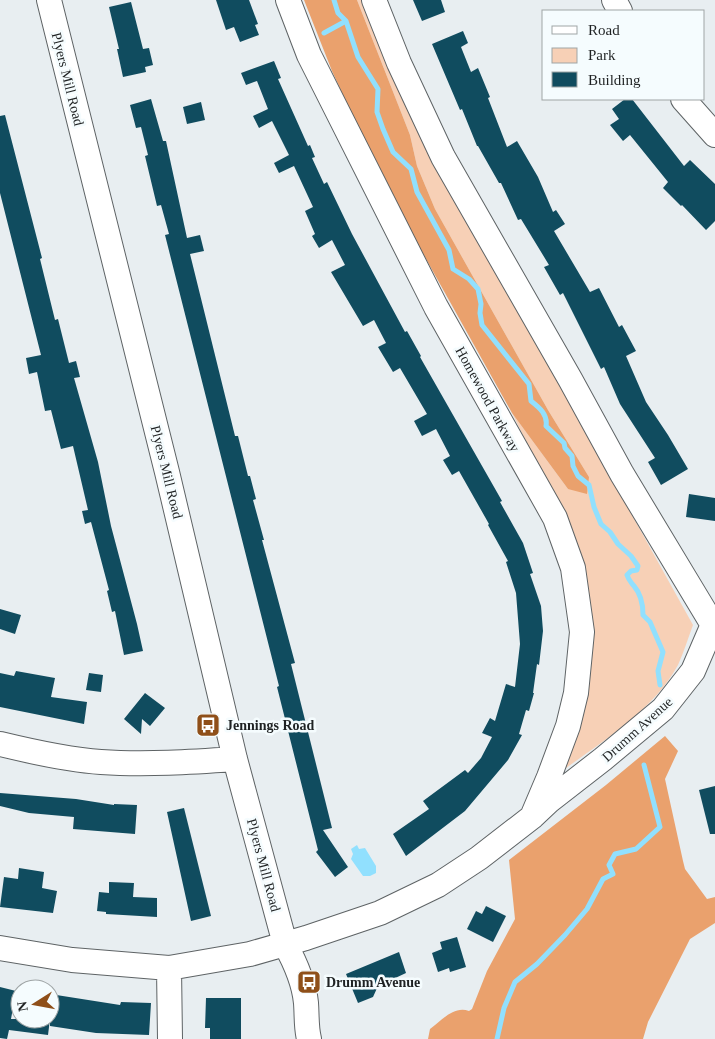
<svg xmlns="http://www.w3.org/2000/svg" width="715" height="1039" viewBox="0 0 715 1039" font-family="'Times New Roman',serif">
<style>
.green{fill:#f7d0b6}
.forest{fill:#eaa16d}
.water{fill:#91e0fe}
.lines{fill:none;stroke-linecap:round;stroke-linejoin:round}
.stream{stroke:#91e0fe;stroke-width:5}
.building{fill:#104c5f}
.minor-casing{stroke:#5e6365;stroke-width:26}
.minor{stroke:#fff;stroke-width:24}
.labels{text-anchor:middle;stroke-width:5;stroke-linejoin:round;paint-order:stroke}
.street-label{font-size:14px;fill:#1f2223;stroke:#f5fcfe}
.poi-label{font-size:14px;font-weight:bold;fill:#1f2223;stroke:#f5fcfe;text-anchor:start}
</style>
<rect width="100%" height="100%" fill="#e8eef1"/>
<path class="green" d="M357,0H368L577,416L693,625C688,638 684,652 678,665C653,711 604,740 562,771L588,678L592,616L578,547L512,413L568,489L589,477L548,410L435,209L417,166L410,135Z"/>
<path class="forest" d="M304,0H357L410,135L417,166L435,209L548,410L589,477L587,494L568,489L512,413L416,241L373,160L332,71Z
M665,736L678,751L665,779L683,861L685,869L707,899L715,897V923L690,939L648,1022L643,1039H428L430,1029C441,1021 454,1005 469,1011L472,1009L487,971L515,919L509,860L606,785Z"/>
<path class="water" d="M357,845L359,849L365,848L376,866V873L370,876H363L351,859L353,854L351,849Z"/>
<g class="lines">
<path class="stream" d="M334,0L338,13L346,21L358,57L378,89L377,112L383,129L393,152L411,169L417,192L449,250L453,269L469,279L478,289L481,304L480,313L482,325L529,384L531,401C540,408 548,415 546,426L564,443L565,448L572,456L573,466L578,476L589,485L594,507L601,524L610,532L618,544L631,556L638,566L637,570L631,571L627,575C629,581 631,582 634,586C641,594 643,604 643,615L650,622L663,652L658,671L660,685
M324,33L346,21
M497,1039L504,1008L515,982L537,964L565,935L587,909L603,879L613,874L609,865L615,854L636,849L660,827L644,765"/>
</g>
<path class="building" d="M216,0H249L258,24L255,25L259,35L240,42L234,27L226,30Z
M413,0H441L445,12L422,21Z
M131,2L143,49L149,48L153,65L145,67L146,72L123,77L117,49H119L109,7Z
M463,31L468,43L461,47L471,72L478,68L490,97L488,98L507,147L517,141L538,177L553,212L556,210L565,224L554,231L590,292L599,288L619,327L622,325L636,351L626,356L646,402L668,435L688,469L661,485L648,462L655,458L620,404L604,367L601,369L563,293L560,295L544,267L549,265L521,219L518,220L501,183H499L478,146H477L462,109L460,110L432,44Z
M274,61L281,78L278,79L308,146L310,145L315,157L312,158L324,184L327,182L352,234L405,332L407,331L421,356L420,357L502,501L500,502L523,543L533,573L530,574L541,606L543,631L539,665L537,664L533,693H534L529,711L526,710L519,734L522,735L508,760L465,811L406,856L393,834L429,809L423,801L465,770L468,773L481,758L492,737L482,733L490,718L495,721L506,684L515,687L520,644L516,593L506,562L508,561L488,525L489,524L459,471L452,475L443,460L450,456L436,429L422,436L414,421L427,414L400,368L393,372L378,347L386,343L374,320L363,326L331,272L345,265L332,240L319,248L312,236L315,234L305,211L313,207L294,166L279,173L274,163L289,155L272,121L259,128L253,116L268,109L257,81L246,85L241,73Z
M151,99L163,141H166L187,238L200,235L204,251L190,254L235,436H238L248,476H250L256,499L253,500L264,540H262L295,663L291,664L332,828L323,830L348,867L335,877L316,852L318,850L277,687L279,686L165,235L169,234L161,205L157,206L145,156L148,155L141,127L136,128L130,105Z
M625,99H632L684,166L690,160L715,184V221L706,230L682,205L681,206L663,188L668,182L630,135L623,141L610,125L619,119L612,109Z
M201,102L205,120L187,124L183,107Z
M5,115L42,258L40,259L55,320L58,319L69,363L76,361L80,377L74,378L98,462L111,526L137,624L143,651L124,655L115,611L112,612L107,591L109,590L91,522L85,524L82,511L88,510L73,446L61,449L51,410L45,411L37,372L29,374L26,358L41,355L0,193V116Z
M689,494L715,498V521L686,517Z
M0,609L21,615L15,634L0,629Z
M16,671L55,678L51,697L87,702L84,724L0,707V673L14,676Z
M89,673L103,675L101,692L86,690Z
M145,693L165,708L150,726L142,719L141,734L124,719Z
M715,786V834H710L699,790Z
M0,793L76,799L114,805V804L137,805L135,834L73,829L74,817L29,813L0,806Z
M184,808L211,916L191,921L167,812Z
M19,868L44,872L42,888L57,891L53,913L0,907L4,877L18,879Z
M109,882L134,883L133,897L157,898V917L106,914V912L97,911L99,892L109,893Z
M486,906L506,916L493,942L467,929L476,911L482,914Z
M457,937L466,967L450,972L449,968L438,972L432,953L442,949L440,942Z
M399,952L406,973L378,986L373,997L358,1003L346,974Z
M0,987L16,991L11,1019H50L48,1035L9,1030L7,1039L0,1038Z
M50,994L120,1005L121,1002L151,1003L149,1035L96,1033L50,1026Z
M206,998H241V1039H210V1028H205Z"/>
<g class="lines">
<g class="minor-casing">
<path id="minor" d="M49,0L167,472L235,759L285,944C295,962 304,982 306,1003C307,1016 306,1027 309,1039
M288,0L309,55L436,307L555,518L573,568L582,632L576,693L568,726L549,777L532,817
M374,0L399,63L443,157L570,379L622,474L713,625
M614,0L620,11
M683,99L715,135
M0,744C33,752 68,760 101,762C145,765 192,762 235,759
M0,948L72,960L169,968L250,954L306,938L380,913L438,885L479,858L532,817L549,801L603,759L663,709L693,671L715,620
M169,968L170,1039"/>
</g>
<use href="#minor" class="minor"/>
</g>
<defs>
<g id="bus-square" transform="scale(1.25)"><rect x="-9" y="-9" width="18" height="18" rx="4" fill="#8f4f19" stroke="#f5fcfe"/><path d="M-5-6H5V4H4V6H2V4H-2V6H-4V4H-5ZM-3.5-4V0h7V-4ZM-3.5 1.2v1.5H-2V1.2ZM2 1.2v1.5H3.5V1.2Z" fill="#fff"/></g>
</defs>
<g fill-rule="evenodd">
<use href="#bus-square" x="208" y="725"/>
<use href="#bus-square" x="309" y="982"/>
</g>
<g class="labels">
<g class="street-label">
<text transform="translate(68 79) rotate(76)" y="5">Plyers Mill Road</text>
<text transform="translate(488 399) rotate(61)" y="5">Homewood Parkway</text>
<text transform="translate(167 472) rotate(76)" y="5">Plyers Mill Road</text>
<text transform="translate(637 729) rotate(-42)" y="5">Drumm Avenue</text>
<text transform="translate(264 865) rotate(75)" y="5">Plyers Mill Road</text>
</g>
<g class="poi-label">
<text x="226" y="730">Jennings Road</text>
<text x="326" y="987">Drumm Avenue</text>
</g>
</g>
<rect x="542" y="10" width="162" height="90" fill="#f5fcfe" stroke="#9fa5a6"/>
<rect x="552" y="26" width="25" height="8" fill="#ffffff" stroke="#9fa5a6"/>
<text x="588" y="35" font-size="15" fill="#1f2223">Road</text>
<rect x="552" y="48" width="25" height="15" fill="#f7d0b6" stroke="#9fa5a6"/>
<text x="588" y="60" font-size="15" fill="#1f2223">Park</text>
<rect x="552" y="72" width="25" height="15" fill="#104c5f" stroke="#9fa5a6"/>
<text x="588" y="85" font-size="15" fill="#1f2223">Building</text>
<g transform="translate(35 1004) rotate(259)"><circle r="24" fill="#f5fcfe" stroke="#9fa5a6"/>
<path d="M0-4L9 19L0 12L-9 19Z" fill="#8f4f19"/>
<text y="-8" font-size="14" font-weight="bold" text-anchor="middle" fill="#1f2223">N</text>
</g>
</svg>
